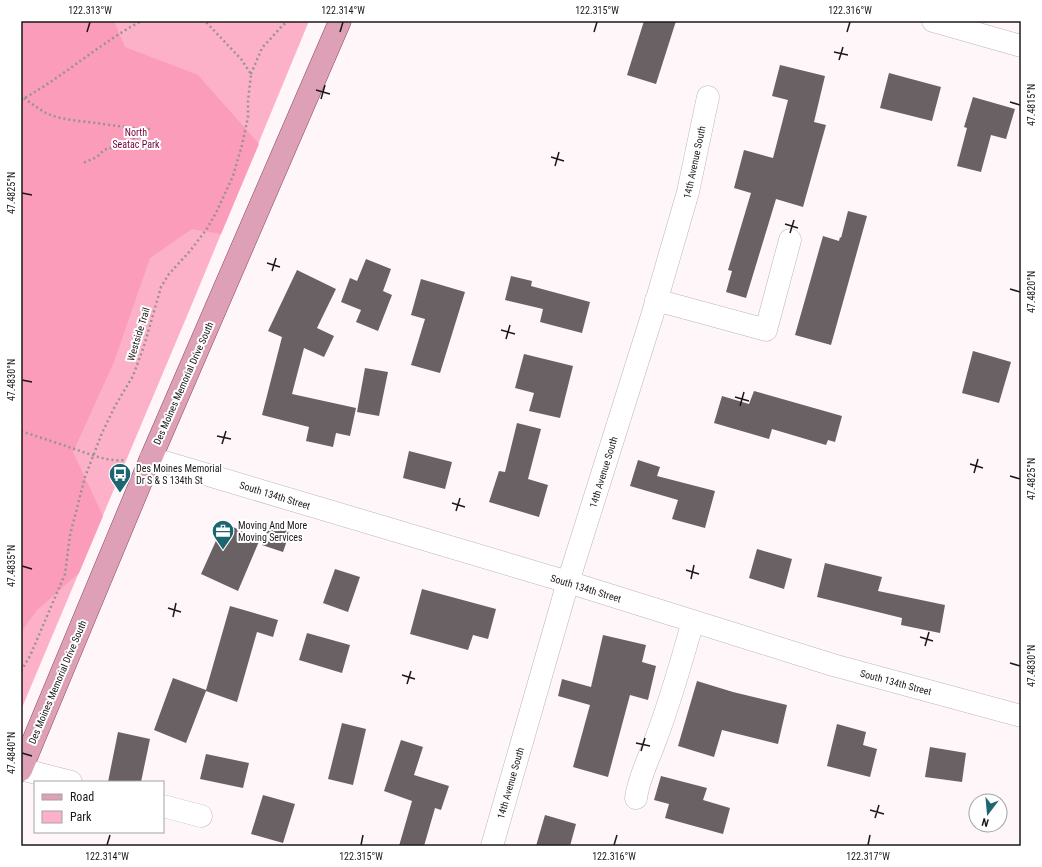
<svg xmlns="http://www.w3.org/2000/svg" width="1042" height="867" viewBox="0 0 1042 867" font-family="'Roboto Condensed',sans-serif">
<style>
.green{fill:#fdb1c8}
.forest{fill:#fa9cba}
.building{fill:#6a6164}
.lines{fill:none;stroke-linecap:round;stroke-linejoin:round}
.minor-casing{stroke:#beb4b7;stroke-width:23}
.major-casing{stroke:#8b475f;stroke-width:23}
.path{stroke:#979293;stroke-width:2.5;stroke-dasharray:2 3;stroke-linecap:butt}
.minor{stroke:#fff;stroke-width:22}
.major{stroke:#dda0b6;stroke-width:22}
.ticks{fill:none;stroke:#1b1819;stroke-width:1.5}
.labels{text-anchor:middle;stroke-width:4;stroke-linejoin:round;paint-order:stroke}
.park-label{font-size:10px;fill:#73003a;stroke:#fff}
.street-label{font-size:10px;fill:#1b1819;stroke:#fff}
.poi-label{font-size:10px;fill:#1b1819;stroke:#fff;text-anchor:start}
.neatline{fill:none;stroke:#1b1819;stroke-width:1.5}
.ticks-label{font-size:10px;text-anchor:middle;fill:#1b1819}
</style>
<rect width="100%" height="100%" fill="#fef6f8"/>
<path class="green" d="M21,21H309L192,304L21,710Z"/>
<path class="forest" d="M21,21H114L125,47L198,75L259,144L221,234L192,229L150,258L114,362L73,452L103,516L79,573L37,610L21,632Z"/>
<path class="building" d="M644,21H676L656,84L627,75Z
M780,65L825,76L814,122L826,125L803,207L776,199L746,298L726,292L732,271L728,270L751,193L734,188L744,150L773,158L788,100L772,96Z
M889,73L941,87L932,121L880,108Z
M973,97L1015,109L1006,139L991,135L981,172L957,166L967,128L964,127Z
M848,211L867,216L831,345L795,335L823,236L839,241L840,237L841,238Z
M366,259L391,269L383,291L392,295L378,331L356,322L361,310L341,302L350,278L357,281Z
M297,270L336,289L317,328L334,336L324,357L304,348L292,394L356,408L350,436L336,433L333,447L306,441L309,427L262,415L282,337L268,331Z
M511,276L532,281L531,286L590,302L582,333L540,322L543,309L505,300Z
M421,279L465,292L440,373L411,365L425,319L411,315Z
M973,351L1011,362L999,403L962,393Z
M524,354L573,366L560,418L529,411L534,393L515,388Z
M365,368L388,372L379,416L357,412Z
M754,391L842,416L835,442L828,440L826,445L772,429L769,439L714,423L722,396L749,404Z
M517,423L541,429L528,479L548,485L539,517L489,502L499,471L505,472Z
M409,451L452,462L445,489L403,478Z
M638,460L660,467L657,476L715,491L705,528L672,519L678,500L630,486Z
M224,523L260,539L238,591L201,574Z
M269,524L290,532L283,552L262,545Z
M757,549L792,559L784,589L749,578Z
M825,563L882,577L878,591L945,605L940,633L901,625L902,618L817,597Z
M335,569L360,577L348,612L323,603Z
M422,589L496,609L488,639L473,635L468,650L410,634Z
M230,606L278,620L273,637L257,632L237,702L206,691L186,743L154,730L173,678L206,690Z
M307,633L350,645L342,673L299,660Z
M603,635L646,645L642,662L656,666L648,700L630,695L608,777L573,767L590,705L558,696L562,679L591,687Z
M697,681L733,692L787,705L778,744L722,730L714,757L678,746Z
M342,723L366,729L353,785L328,779Z
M837,724L866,732L863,745L877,749L870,777L827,766Z
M118,732L150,739L141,782H108Z
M401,740L423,747L414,775L449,786L441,810L435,808L424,846H399L412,801L384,791Z
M930,747L966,753L962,782L925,777Z
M206,754L249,763L243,788L200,779Z
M661,776L707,788L703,800L730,808L723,834L665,818L669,804L654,800Z
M263,795L295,804L283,843L251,834Z
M545,815L576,824L570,846H536Z"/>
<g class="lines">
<g class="minor-casing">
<path id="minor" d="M933,21L1021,46
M656,300L766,330L790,240
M151,458L568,582L833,665L1021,716
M21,769L71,782
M636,798C639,776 650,757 657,736C671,699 682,660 693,621
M163,806L201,816
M492,846L568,582L652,316L688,192L708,97"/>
</g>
<g class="major-casing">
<path id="major" d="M21,770L151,458L340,21"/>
</g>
<path class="path" d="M251,74L262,48L282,26L288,21
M24,98C32,104 40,110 48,114C65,121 85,121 103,124C119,126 134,129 150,129L125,143L104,150L97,157L83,163
M21,100C63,77 99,44 141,21
M21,431C41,438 61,444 80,451C95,456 110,462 126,460
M21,671L30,656L65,574L70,535L85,477L102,433L115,406L133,376L144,346L161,287L169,274L190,251L206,230L216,213L233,176L242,145L248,117V101L251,74L241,59L205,21"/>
<use href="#minor" class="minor"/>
<use href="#major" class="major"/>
</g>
<path class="ticks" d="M87,32L90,22M340,32L343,22M594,32L597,22M847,32L850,22M834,52L848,55M839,60L843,47M316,90L330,94M321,99L325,85M1010,102L1020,105M551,157L564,161M555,166L559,152M22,193L32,195M785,224L798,228M790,233L794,220M267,263L280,267M272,271L276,258M1010,289L1020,292M501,330L515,334M506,339L510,325M22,380L32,382M735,397L749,401M740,406L744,392M217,436L231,439M222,444L226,431M970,464L983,468M974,473L978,459M1010,476L1020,479M452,503L465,507M456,511L460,498M22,566L32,569M686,570L699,574M691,579L694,565M168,608L181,612M173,617L176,603M920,637L933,641M925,646L929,632M1010,663L1020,666M402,675L415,679M407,684L411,671M636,743L650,746M641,751L645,738M22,753L32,756M870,810L884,814M875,818L879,805M107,845L110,835M361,845L363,835M614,845L617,835M868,845L870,835"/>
<defs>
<g id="bus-pin" transform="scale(1.15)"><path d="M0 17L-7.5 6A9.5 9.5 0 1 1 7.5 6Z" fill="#1c6671" stroke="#fff"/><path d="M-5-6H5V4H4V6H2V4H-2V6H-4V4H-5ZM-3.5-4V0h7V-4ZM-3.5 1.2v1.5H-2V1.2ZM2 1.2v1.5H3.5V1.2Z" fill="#fff"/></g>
<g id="office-pin" transform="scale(1.15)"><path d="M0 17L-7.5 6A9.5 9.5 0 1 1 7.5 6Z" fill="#1c6671" stroke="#fff"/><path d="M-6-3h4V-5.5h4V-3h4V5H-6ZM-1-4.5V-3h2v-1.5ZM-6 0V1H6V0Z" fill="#fff"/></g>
</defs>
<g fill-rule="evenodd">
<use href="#bus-pin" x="120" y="474"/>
<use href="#office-pin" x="223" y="531"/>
</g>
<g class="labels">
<g class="park-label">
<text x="136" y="136">North<tspan x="136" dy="12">Seatac Park</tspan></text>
</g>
<g class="street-label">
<text transform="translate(694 162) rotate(-78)" y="4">14th Avenue South</text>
<text transform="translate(138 334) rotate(-73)" y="4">Westside Trail</text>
<text transform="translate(183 383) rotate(-66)" y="4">Des Moines Memorial Drive South</text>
<text transform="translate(603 472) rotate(-73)" y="4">14th Avenue South</text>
<text transform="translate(275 495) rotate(17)" y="4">South 134th Street</text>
<text transform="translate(586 588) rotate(17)" y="4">South 134th Street</text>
<text transform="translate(57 682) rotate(-67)" y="4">Des Moines Memorial Drive South</text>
<text transform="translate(896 682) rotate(15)" y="4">South 134th Street</text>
<text transform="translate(510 783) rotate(-74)" y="4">14th Avenue South</text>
</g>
<g class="poi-label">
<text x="136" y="472">Des Moines Memorial<tspan x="136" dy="12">Dr S &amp; S 134th St</tspan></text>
<text x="238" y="529">Moving And More<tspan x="238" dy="12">Moving Services</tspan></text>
</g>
</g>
<rect width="1042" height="867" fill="none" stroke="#ffffff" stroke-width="44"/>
<rect x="34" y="781" width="130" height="52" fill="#ffffff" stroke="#a4a3a3"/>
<rect x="42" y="794" width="20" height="6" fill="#dda0b6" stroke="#a4a3a3"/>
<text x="70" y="801" font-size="12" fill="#1b1819">Road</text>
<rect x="42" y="811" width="20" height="12" fill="#fdb1c8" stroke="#a4a3a3"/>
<text x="70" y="821" font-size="12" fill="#1b1819">Park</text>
<g transform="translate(988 813) rotate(196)"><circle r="19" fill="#ffffff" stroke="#a4a3a3"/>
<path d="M0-3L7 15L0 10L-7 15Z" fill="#1c6671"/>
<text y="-6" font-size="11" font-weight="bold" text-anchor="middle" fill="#1b1819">N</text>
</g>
<rect x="22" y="22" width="998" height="823" class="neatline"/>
<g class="ticks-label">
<text x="90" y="14">122.313°W</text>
<text x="343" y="14">122.314°W</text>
<text x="597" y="14">122.315°W</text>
<text x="850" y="14">122.316°W</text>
<text transform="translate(1031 105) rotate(-90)" y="4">47.4815°N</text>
<text transform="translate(11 193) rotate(-90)" y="4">47.4825°N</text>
<text transform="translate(1031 292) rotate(-90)" y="4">47.4820°N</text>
<text transform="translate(11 380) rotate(-90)" y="4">47.4830°N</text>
<text transform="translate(1031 479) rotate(-90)" y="4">47.4825°N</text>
<text transform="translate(11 566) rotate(-90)" y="4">47.4835°N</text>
<text transform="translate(1031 666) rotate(-90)" y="4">47.4830°N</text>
<text transform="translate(11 753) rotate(-90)" y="4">47.4840°N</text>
<text x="107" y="860">122.314°W</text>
<text x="361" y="860">122.315°W</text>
<text x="614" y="860">122.316°W</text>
<text x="868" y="860">122.317°W</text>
</g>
</svg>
